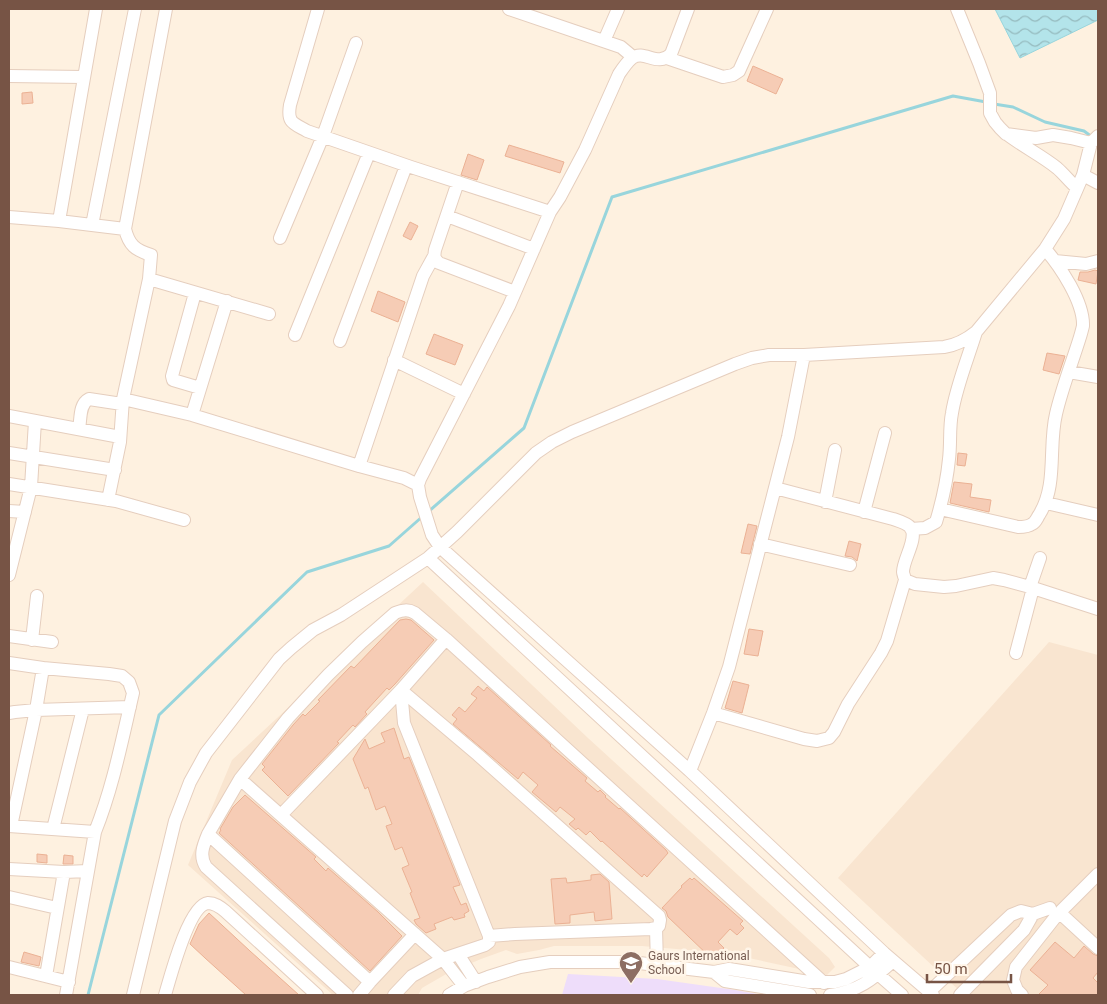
<svg xmlns="http://www.w3.org/2000/svg" width="1107" height="1004" viewBox="0 0 1107 1004" font-family="Roboto,sans-serif">
<style>
.residential{fill:#f9e5d0}
.education{fill:#eeddfa}
.water{fill:url(#water-waves);stroke:#98d5dc}
.lines{fill:none;stroke-linecap:round;stroke-linejoin:round}
.stream{stroke:#98d5dc;stroke-width:3}
.building{fill:#f6ccb5;stroke:#ebb194}
.minor-casing{stroke:#e5cebe;stroke-width:14}
.minor{stroke:#fff;stroke-width:12}
.labels{text-anchor:middle;stroke-width:5;stroke-linejoin:round;paint-order:stroke}
.education-label{font-size:12px;fill:#785e54;stroke:#fff5e8;text-anchor:start}
</style>
<defs>
<pattern id="water-waves" width="16" height="10" patternUnits="userSpaceOnUse" patternTransform="scale(1.25)"><rect width="16" height="10" fill="#b3e4ea"/><path d="M0 5q4-4 8 0t8 0" fill="none" stroke="#96bbbf"/></pattern>
</defs>
<rect width="100%" height="100%" fill="#fef1e0"/>
<path class="residential" d="M423,582L588,738L829,958L835,967L827,975L744,957L699,951L642,946H554L539,950L517,954L506,950L481,959L448,973L422,988L418,995H333L188,865L232,760Z
M1049,642L1098,655V995H964L838,878Z"/>
<path class="education" d="M568,974L657,979L735,990L763,995H562Z"/>
<path class="water" d="M995,9H1098V20L1020,58Z"/>
<g class="lines">
<path class="stream" d="M994,104L1013,107L1045,122L1084,131L1092,137
M428,512L524,428L612,197L953,96L986,102
M88,995L159,715L307,572L389,546L423,516"/>
</g>
<path class="building" d="M753,66L783,79L776,94L747,81Z
M32,92L33,103L22,104V93Z
M509,145L564,162L560,173L505,156Z
M468,154L484,160L477,180L461,175Z
M410,222L418,226L411,240L403,236Z
M1095,270L1098,271L1096,284L1078,280L1080,272H1088Z
M378,291L405,302L398,322L371,311Z
M434,334L463,345L455,365L426,354Z
M1047,353L1065,356L1059,374L1043,370Z
M958,453L967,454L965,466L957,465Z
M954,482L972,484L970,497L991,500L989,512L950,503Z
M748,524L757,526L750,554L741,553Z
M849,541L861,544L857,561L852,557L845,556Z
M406,619L411,620L434,640L395,684L389,690L387,688L365,712L367,714L355,727L353,725L337,742L339,743L288,796L262,770L265,767L262,764L293,725L303,714L305,716L320,701L318,700L351,666L354,668L400,620Z
M749,629L763,631L758,656L744,654Z
M733,681L749,685L742,713L725,708Z
M478,686L484,691L487,687L551,745L550,746L587,778L585,781L598,792L600,790L606,796L605,797L619,809L620,808L666,850L668,853L647,877L644,874L642,877L602,841L601,842L590,831L586,835L578,828L576,830L569,824L575,819L560,807L556,812L532,792L538,785L523,772L518,779L453,724L457,719L452,715L459,707L465,712L477,698L471,694Z
M394,728L404,759L409,757L460,885L453,887L461,905L466,903L469,911L464,914L465,917L454,920L452,917L434,924L436,929L426,933L416,924L414,920L420,918L410,893L412,892L402,868L409,865L402,847L395,850L386,826L392,824L385,806L376,810L368,787L365,789L353,759L365,739L369,749L385,742L381,733Z
M245,795L316,857L314,859L326,871L328,868L378,912L402,936L370,971L219,833L221,830L220,829L233,807Z
M37,854L47,855V863L37,862Z
M64,855L73,856V864H63Z
M600,874L609,882L612,919L595,921L594,912L570,915V923L555,924L551,879L566,878L567,883L591,880V875Z
M690,878L692,880L694,878L743,921L740,924L744,928L737,935L730,929L718,942L724,948L717,955L715,953L710,957L668,917L666,911L662,908L682,887L681,886Z
M209,913L250,951L299,995H246L205,958L190,944L199,924Z
M1055,942L1074,958L1084,946L1093,954L1098,956V972L1093,978L1098,983V995H1038L1048,985L1030,970Z
M24,952L41,957L39,966L21,962Z"/>
<g class="lines">
<g class="minor-casing">
<path id="minor" d="M318,9L290,105C287,123 293,123 307,131L411,167L550,212
M509,9L621,47L633,57
M688,9L671,54C657,68 645,49 632,58C627,62 623,68 619,74L585,150L560,197L550,212L509,306L420,479L418,485L420,497L432,535L440,547L690,771L884,953L933,995
M957,9L979,63L990,93V113L995,122L1000,128L1006,134L1036,138L1053,135L1071,138L1091,143
M604,41L618,9
M667,58L723,77L733,75L739,71L767,9
M9,76L83,77
M1008,135C1024,147 1042,156 1057,168C1064,174 1070,182 1077,188
M1083,175L1098,183
M458,182L435,250C434,256 434,259 439,263L515,292
M447,216L534,249
M9,217L59,221L125,229C129,245 135,250 151,255L149,279L123,399L120,442L108,500
M59,221L96,9
M92,225L135,9
M125,229L166,9
M280,238L323,136L356,43
M1055,261L1086,264L1098,261
M149,279L269,314
M195,293L172,376L173,380L200,388
M295,335L369,153
M340,341L406,166
M394,360L464,394
M1069,372L1098,377
M123,399L192,415L359,466L404,478L418,485
M192,415L227,301
M9,416L120,437
M79,429C81,419 79,404 89,399L122,404
M9,453L115,470
M359,466L423,276L434,256
M9,484L116,501L184,520
M775,488L893,519C899,521 907,523 911,528C918,539 903,559 903,572C903,574 905,578 905,580L915,584L944,587L956,586L993,578L1004,580L1030,587L1098,609
M825,502L835,450
M1046,503L1098,515
M940,509L1018,527C1023,527 1028,527 1032,524C1036,522 1037,518 1039,515C1058,485 1048,447 1056,414C1062,388 1072,363 1080,337C1081,334 1082,330 1083,326C1084,302 1060,266 1045,249
M9,511L25,512
M864,512L885,433
M911,529L925,528L936,522C942,502 947,480 949,459C951,443 949,428 952,413C956,387 968,358 976,332
M760,544L850,565
M428,558L870,967L902,995
M9,575L31,487L35,421
M1030,587L1040,558
M9,636L52,642
M32,640L37,596
M1016,653L1033,588
M9,663L43,668L109,674L122,676L129,682L133,693C122,740 113,787 95,832L66,995
M401,690L478,755L659,916L660,920L659,926L656,928L657,965
M9,713L15,712L36,710L130,707
M713,713L804,739L817,741L829,738L834,732L848,704L881,653L887,641L905,580
M690,771L713,713L729,667L788,437L804,355
M240,779L443,959L464,986
M281,815L401,690L446,639
M9,826L95,832
M11,826L36,710L43,668
M53,829L83,709
M208,834L370,982L415,934
M9,869L64,872L88,871
M9,897L57,908
M1061,911L1098,874
M1060,913L1098,948
M489,936L515,934L651,929L656,928
M458,954L476,982
M9,967L69,982
M714,972L725,981L810,995
M46,976L64,872
M929,992L1011,915L1021,911L1033,914L1050,908
M133,995L175,821L190,782L206,753L279,659L291,648L313,630L341,615L428,558L457,532L536,453L552,442L572,432L735,364L752,358L769,355H804L944,347C957,345 966,340 976,332L1045,249L1064,219L1083,175L1091,143L1098,136
M165,995C170,978 189,905 208,903C215,903 220,907 225,911L317,995
M347,995L206,867C199,856 203,846 208,834L240,779L288,718L328,675L362,642L395,613C403,610 408,609 415,613L446,639L824,983
M359,995L370,982
M394,995L412,976L443,959L485,945L489,942V936L404,723L401,690
M449,995L464,986L488,977L520,967L550,962H631L714,972L729,969L809,982H835L846,979L870,967L884,953
M830,995C857,992 873,979 893,961
M960,995L1024,930L1033,914
M1022,995L1017,990L1013,980L1016,967L1057,915"/>
</g>
<use href="#minor" class="minor"/>
</g>
<defs>
<g id="school-pin" transform="scale(1.25)"><path d="M0 17L-7.5 6A9.5 9.5 0 1 1 7.5 6Z" fill="#8d6e63" stroke="#fff5e8"/><path d="M0-5L7-2L0 1L-7-2ZM-4 1L0 2.5L4 1V4Q0 6-4 4Z" fill="#fff"/></g>
</defs>
<g fill-rule="evenodd">
<use href="#school-pin" x="631" y="963"/>
</g>
<g class="labels">
<g class="education-label">
<text x="648" y="960">Gaurs International<tspan x="648" dy="14">School</tspan></text>
</g>
</g>
<rect width="1107" height="1004" fill="none" stroke="#775445" stroke-width="20"/>
<path d="M927 974v8h84v-8" fill="none" stroke="#775445" stroke-width="2.5"/>
<text x="934" y="974" font-size="15" fill="#775445" stroke="#fff5e8" stroke-width="4" paint-order="stroke">50 m</text>
</svg>
